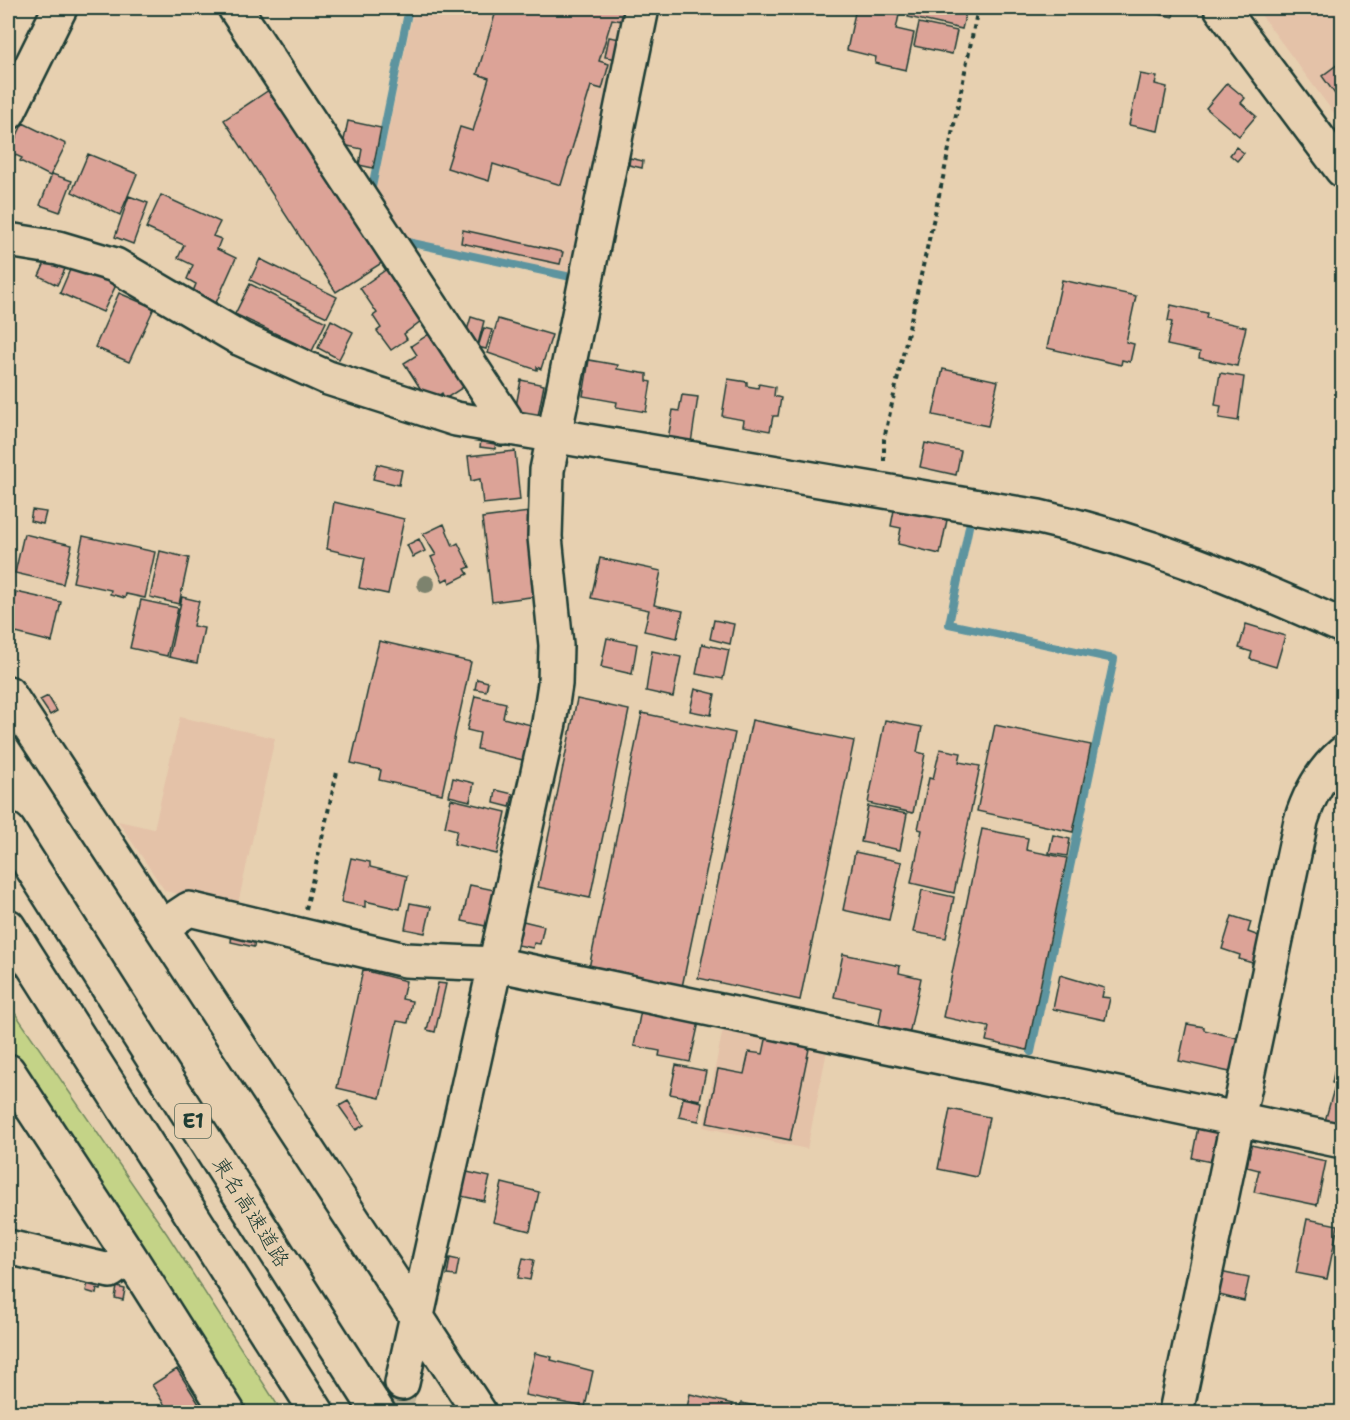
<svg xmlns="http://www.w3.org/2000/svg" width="1350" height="1420" viewBox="0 0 1350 1420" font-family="'Shantell Sans','Klee One',sans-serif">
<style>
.built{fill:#e4c2a8}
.green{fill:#c4d387;stroke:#72885e;stroke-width:1.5}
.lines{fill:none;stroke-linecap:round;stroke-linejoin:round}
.stream{stroke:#5d949f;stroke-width:8}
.building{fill:#dca397;stroke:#1f3d34;stroke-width:1.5}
.minor-tunnel{stroke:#bfb397;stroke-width:33;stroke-dasharray:33 16;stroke-linecap:butt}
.minor-casing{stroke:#1f3d34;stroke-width:38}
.highway-casing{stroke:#1f3d34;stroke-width:38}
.path{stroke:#1f3d34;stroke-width:4;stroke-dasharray:4.5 4.5;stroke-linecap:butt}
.minor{stroke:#e7d0b0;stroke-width:33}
.highway{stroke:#e7d0b0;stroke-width:33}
.tree{fill:#7d836e}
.labels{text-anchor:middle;stroke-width:5;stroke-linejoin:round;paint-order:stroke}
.shield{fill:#e7d0b0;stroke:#5b6959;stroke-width:1.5}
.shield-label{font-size:20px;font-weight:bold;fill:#1f3d34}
.street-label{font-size:21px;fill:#1f3d34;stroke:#e7d0b0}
</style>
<rect width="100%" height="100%" fill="#e7d0b0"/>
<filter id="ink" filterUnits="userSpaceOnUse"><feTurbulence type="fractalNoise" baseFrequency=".0167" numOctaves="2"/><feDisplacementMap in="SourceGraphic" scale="12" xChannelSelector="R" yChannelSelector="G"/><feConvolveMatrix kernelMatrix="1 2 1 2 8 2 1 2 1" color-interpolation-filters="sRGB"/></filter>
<g filter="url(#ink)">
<path class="built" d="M414,8H628L572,274L405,238L375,192Z
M1256,8H1342V124Z
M180,717L275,738L237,908L165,891L118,821L154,829Z
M724,1024L828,1046L807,1149L703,1127Z"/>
<path class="green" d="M8,1003L167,1234L282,1412H245L142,1249L8,1046Z"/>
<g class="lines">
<path class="stream" d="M374,196L371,192L409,8
M400,237L403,241L571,277
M971,517L949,624L1114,659L1031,1052"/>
</g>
<path class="building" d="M497,8H625L622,21L612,19L599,61L609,64L602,89L591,86L561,185L493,164L489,181L447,168L460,127L473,131L489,78L477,74Z
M856,8L899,15L896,29L914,33L906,70L875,63L876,57L847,50Z
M910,8H967L962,29L908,17Z
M1175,8L1173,17L1157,14V10L1146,9Z
M919,23L957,31L952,54L914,46Z
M609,37L621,39L617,59L605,57Z
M1342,61V104L1322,76Z
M1140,74L1157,77L1155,84L1167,87L1158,131L1129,125Z
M1227,83L1245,98L1241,103L1256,116L1239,136L1206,108Z
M278,84L391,257L336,292L224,120Z
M348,121L381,128L373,168L359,165L362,149L343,145Z
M23,123L66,144L50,176L20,161L22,158L9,152Z
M1236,147L1244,153L1237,161L1230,155Z
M88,154L137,174L120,215L72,192Z
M630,158L643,161L642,168L629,165Z
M52,174L72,181L60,212L40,205Z
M161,195L220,222L213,236L221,239L217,249L236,258L215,305L192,294L196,284L187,279L193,265L178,258L184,245L146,228Z
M129,196L148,203L133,244L115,237Z
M463,230L563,252L560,264L461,243Z
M49,254L68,263L57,285L39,276Z
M260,259L337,297L327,317L250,280Z
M394,264L430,314L404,334L407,339L391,350L377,331L381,328L373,316L377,313L360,288Z
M72,265L116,285L103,312L60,293Z
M1062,280L1136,296L1126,342L1134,344L1130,362L1122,360L1121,365L1047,348Z
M250,284L326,322L312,351L235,314Z
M119,293L154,308L129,362L95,347Z
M1171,305L1207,313L1206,318L1246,327L1237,366L1199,358L1200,352L1167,345L1172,322L1168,321Z
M471,317L484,321L477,348L463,344Z
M498,319L552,335L541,369L537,367V370L488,353Z
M331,320L353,332L339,359L318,348Z
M435,322L474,380L445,399L442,393L429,402L404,363L417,355L411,346L429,334L425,329Z
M484,328L492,330L486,349L478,347Z
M589,360L618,365L617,369L647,374V381L651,382L646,412L616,407L617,402L583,396Z
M943,369L998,381L988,426L933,415Z
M1220,373L1244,377L1238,421L1219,418L1221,406L1215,405Z
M728,379L747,382V386L758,388L759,384L775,387L774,396L781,398L778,416H773L770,431L743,426L744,420L722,416Z
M521,380L544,385L538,416L515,411Z
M682,395L698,397L691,443L668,439L673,410L679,411Z
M482,435L496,438L495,449L480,447Z
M925,443L961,451L956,475L920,467Z
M515,451L520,500L483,504L480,479L471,481L468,456Z
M377,464L402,470L399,485L373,479Z
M334,502L404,519L388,594L359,588L365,558L327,549Z
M895,505L927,512L926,516L947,520L940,554L898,544L901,528L891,526Z
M32,510L46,512L43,524L30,521Z
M529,512L538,596L492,602L482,518Z
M444,524L453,546L458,543L470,567L465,569L468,574L450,583L448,578L443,581L431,557L436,555L423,534Z
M24,534L72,545L63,584L15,573Z
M83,536L155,552L145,598L126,594L125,598L110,594L111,590L73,582Z
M419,539L425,551L413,557L407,545Z
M160,551L189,558L179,604L150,597Z
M600,558L661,571L654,605L683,611L677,638L644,631L649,610L591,598Z
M16,592L61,602L52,642L8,631Z
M182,597L199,601L193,626L204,628L197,663L169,657Z
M141,600L178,608L167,656L130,648Z
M714,620L734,624L730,644L710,639Z
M1246,624L1285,636L1276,667L1250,659L1252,652L1239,648Z
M607,638L637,644L632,674L601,667Z
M379,641L471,662L442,794L379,780L381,770L351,763Z
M702,644L729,650L723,679L696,674Z
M652,651L681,657L673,697L646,691Z
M477,679L488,682L486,691L475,689Z
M695,689L715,694L711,715L690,711Z
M48,696L57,711L50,715L40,700Z
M475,696L506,703L503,718L531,725L523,760L477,749L480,733L467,730Z
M577,699L629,710L590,898L538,887Z
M642,713L735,733L682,987L589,968Z
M752,720L854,741L800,1000L698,978Z
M885,720L922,727L917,752L925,754L913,813L868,803Z
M995,725L1091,745L1073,832L977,811Z
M940,749L961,753L959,762L980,766L954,893L911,883L922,830L918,829L929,778L933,779Z
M453,778L474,783L470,801L449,796Z
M496,790L513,794L510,807L494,803Z
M451,799L506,812L497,854L454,844L457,830L445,827Z
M868,806L907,814L900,850L861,842Z
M982,829L1028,838L1026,850L1067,858L1027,1050L986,1041L989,1027L943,1017Z
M1053,835L1070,839L1067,856L1049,853Z
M855,852L902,862L889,920L843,910Z
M351,858L370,862V867L407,876L400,909L365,901V907L341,902Z
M470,885L499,891L490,927L462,921Z
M922,890L954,897L946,938L913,932Z
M410,903L431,907L425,933L405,929Z
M1232,916L1251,922L1248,932L1267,939L1259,965L1239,959L1240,955L1222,949Z
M523,921L544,926L540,944L534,943L533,948L518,945Z
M232,934L255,939L254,947L231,942Z
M843,954L900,966L899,973L921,978L909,1035L878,1029L882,1007L834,997Z
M363,970L406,981L402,999L412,1001L408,1023L397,1021L380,1098L337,1088Z
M1060,975L1104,988L1102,997L1110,998L1105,1020L1053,1009Z
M438,983L446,984L435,1032L427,1030Z
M641,1010L699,1022L690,1062L659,1056L660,1051L634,1046Z
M1187,1024L1204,1027V1030L1246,1040L1239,1074L1179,1061Z
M767,1035L810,1044L790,1140L707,1123L718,1069L744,1074L749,1052L763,1054Z
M1339,1048L1342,1049V1085L1332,1083Z
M676,1065L706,1071L700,1100L670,1094Z
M1334,1089L1342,1092V1127L1325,1121Z
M683,1098L702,1102L699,1121L679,1117Z
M348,1101L364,1125L356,1130L339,1106Z
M950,1109L989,1117L977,1177L938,1169Z
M1198,1127L1222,1133L1216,1163L1192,1158Z
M1251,1145L1326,1161L1317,1205L1254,1192L1259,1170L1247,1167Z
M467,1172L490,1177L484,1201L461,1196Z
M502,1183L539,1192L530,1231L493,1222Z
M1307,1219L1338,1225L1327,1279L1296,1273Z
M450,1258L459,1260L456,1276L447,1275Z
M523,1258L534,1260L530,1280L518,1278Z
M1220,1272L1249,1278L1244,1301L1215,1294Z
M89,1278L103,1281L101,1290L97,1289L96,1294L86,1291Z
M117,1287L125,1289L123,1300L115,1298Z
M535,1353L552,1357L551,1360L593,1371L585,1407L525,1395Z
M177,1369L199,1404L185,1412H169L152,1385Z
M690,1394L733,1404L731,1412H686Z
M741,1403L782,1412H738Z"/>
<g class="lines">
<path class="minor-tunnel" d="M395,1412L402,1383"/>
<g class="minor-casing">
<path id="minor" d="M235,8L505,418L503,428
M1221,8L1342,170
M8,113L60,8
M8,240L58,248L115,265L241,339L328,378L456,419L1039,517C1150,542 1239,580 1342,626
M8,693L479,1412
M162,927L189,909L405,960L495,964L1342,1141
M8,1071L130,1257L228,1412
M8,1247L110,1271L130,1257
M402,1383L549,723L555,684L556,645L545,537L547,470L642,8
M1176,1412L1301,821C1309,795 1321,772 1342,754"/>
</g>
<g class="highway-casing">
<path id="highway" d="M8,830L378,1412
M8,926L317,1412"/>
</g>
<path class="path" d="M884,461V439L944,173L978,8
M306,909L337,772"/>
<use href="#minor" class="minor"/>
<use href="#highway" class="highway"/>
</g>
<circle class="tree" cx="426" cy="584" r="9"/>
</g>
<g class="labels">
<rect class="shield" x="175" y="1104" width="36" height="34" rx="4.5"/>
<g class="shield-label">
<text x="193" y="1128">E1</text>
</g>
<g class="street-label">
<text transform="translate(251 1212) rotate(58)" y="7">東名高速道路</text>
</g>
</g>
<rect width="1350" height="1420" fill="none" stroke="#e7d0b0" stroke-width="30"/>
<rect x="15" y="15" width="1320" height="1390" fill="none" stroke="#1f3d34" stroke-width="2" filter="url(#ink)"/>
</svg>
